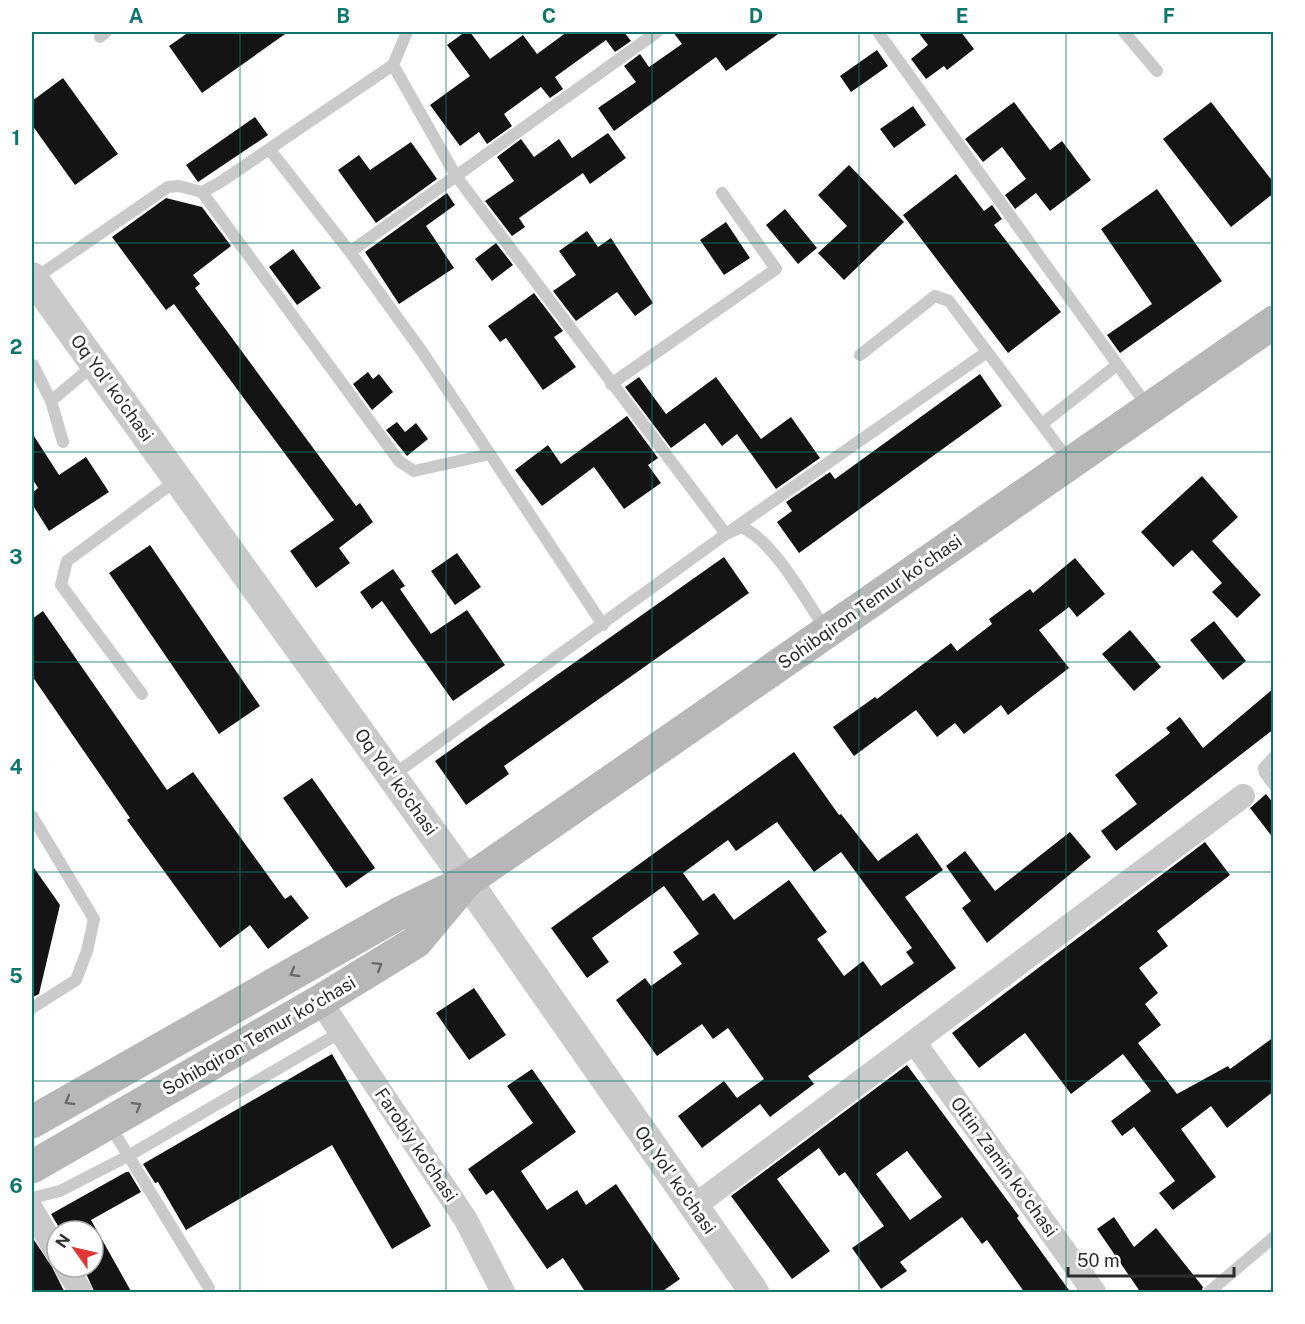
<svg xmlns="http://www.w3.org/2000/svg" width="1305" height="1324" viewBox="0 0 1305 1324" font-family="'Public Sans',sans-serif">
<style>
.building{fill:#141414;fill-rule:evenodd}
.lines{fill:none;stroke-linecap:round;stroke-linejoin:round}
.service{stroke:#cacaca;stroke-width:12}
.minor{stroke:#cacaca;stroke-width:24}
.tertiary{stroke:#cacaca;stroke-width:30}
.secondary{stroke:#b7b7b7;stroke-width:33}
.oneway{stroke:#6b6b6b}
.grid{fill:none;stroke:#0f766e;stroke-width:1.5;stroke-opacity:0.55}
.labels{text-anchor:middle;stroke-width:6;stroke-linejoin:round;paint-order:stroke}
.street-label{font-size:18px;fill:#2d2d2d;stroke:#fff}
.neatline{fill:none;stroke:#0f766e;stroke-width:2}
.grid-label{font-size:20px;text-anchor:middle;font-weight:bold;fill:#0f766e}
</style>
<rect width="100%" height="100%" fill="#fff"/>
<path class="building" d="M189,32H288L202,93L169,46Z
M465,32H470L490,59L523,35L537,54L567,32H624L631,41L615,52L606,40L555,77L563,89L550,98L541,87L504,114L512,126L487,144L479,132L460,146L430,105L470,76L447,45Z
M673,32H781L726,71L716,57L614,131L598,108L636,82L624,66L640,54L649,67L682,44Z
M918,32H961L974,49L947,70L944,66L926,79L911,59L928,45Z
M877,50L888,66L851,92L840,76Z
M63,78L118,154L75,185L32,125V101Z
M1014,102L1050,150L1062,141L1091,180L1050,211L1036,193L1015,209L1005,195L1026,179L1002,147L983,162L965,139Z
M1211,102L1274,183V193L1231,227L1163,139Z
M913,106L926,125L894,148L880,129Z
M255,117L268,135L198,182L186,165Z
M608,133L626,158L590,184L583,173L519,218L525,227L512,236L485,201L514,181L497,157L521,139L534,157L559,139L572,158Z
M411,142L437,179L376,223L338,170L359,155L370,170Z
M849,165L904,222L844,280L818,253L847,226L818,195Z
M956,174L984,211L992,205L1002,219L994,225L1061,312L1008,353L903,215Z
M1157,189L1222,281L1120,353L1107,335L1152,304L1101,229Z
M447,193L455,205L426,226L454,268L399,304L365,252Z
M166,198L202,207L231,246L193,275L200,284L195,288L356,506L360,503L373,522L339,548L350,563L316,588L290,551L334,520L174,304L166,310L112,237Z
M785,209L817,248L798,264L766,225Z
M726,222L750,258L724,275L700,240Z
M587,231L598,247L611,238L653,303L635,316L617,292L576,321L553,291L576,275L559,251Z
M496,243L513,265L492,281L475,259Z
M293,249L321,288L297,305L269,267Z
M534,293L563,331L554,337L576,367L543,390L506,338L500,342L488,326Z
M368,372L373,379L379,374L393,392L372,410L353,384Z
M980,374L1002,406L799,553L777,522L792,511L786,502L830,472L835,479Z
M639,377L666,414L716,377L761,439L791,417L820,458L776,489L737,434L722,446L705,423L671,448L625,387Z
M627,416L658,458L648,465L661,483L624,509L594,467L542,506L515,470L548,445L561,464Z
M397,422L405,432L416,423L428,439L407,456L386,430Z
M32,433L59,475L86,457L109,492L49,531L32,504V493L38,488L32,478Z
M1202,476L1238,517L1212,541L1261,595L1237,618L1212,592L1222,583L1192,550L1173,567L1141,532Z
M150,545L260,706L219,734L109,573Z
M457,553L481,587L455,605L431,571Z
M724,557L749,593L504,766L509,774L466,805L435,761Z
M1075,558L1105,594L1077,617L1069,607L1039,630L1069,668L1008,715L1001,705L964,734L955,723L937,737L916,710L854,756L833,727L875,697L877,699L951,643L957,651L992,624L989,619L1030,589L1033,593Z
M393,569L405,586L400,589L431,634L467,610L505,665L453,701L382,601L372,609L360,592Z
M43,611L167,790L193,772L285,899L291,895L309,918L268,949L250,925L220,948L127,820L130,818L32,676V619Z
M1214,621L1246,661L1223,680L1190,640Z
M1130,630L1161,667L1134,691L1102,654Z
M1274,688V729L1116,851L1101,831L1137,804L1115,775L1170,733L1166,728L1180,717L1203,748Z
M794,752L839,815L841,814L878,861L917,833L943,870L905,897L956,968L808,1076L814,1084L770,1117L760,1104L702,1148L678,1116L724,1081L737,1098L764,1079L728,1028L713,1039L702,1024L657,1056L616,1000L645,978L651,986L682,964L673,952L699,934L664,886L592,938L609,962L587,978L551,928ZM777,822L814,872L841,852L912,948L906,952L914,963L881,986L863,961L844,976L817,939L827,932L789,880L734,920L714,893L703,901L683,873L728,840L736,851Z
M312,778L375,868L346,888L283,798Z
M1266,794L1274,804V839L1250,808Z
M1070,832L1091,857L987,943L962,908L971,901L946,866L965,851L995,891Z
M1205,842L1230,875L1157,931L1168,946L1139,968L1158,993L1145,1004L1161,1025L1138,1043L1177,1094L1228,1066L1230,1069L1274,1037V1091L1227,1128L1211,1106L1181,1129L1216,1177L1173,1210L1159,1193L1175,1181L1134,1127L1122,1136L1111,1121L1151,1091L1123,1054L1071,1094L1025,1033L979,1068L952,1033Z
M32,865L60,905L39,994L35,996H32Z
M474,988L506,1035L469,1060L436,1013Z
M332,1054L431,1226L392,1249L332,1145L186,1230L158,1182L155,1183L143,1164Z
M907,1065L1019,1216L1017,1218L1071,1293H1025L987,1240L982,1244L962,1217L900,1262L907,1271L881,1289L852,1248L884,1226L845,1172L839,1176L819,1148L777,1179L830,1251L792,1279L731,1196ZM907,1151L942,1197L910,1220L876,1174Z
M532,1069L576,1132L521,1171L547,1210L577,1190L586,1205L616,1184L680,1279L660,1293H586L563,1258L547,1269L493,1190L486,1195L468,1169L533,1123L507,1086Z
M126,1172H129L141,1192L91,1220L132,1293H95L83,1267H93V1231H61L51,1214Z
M1114,1217L1134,1247L1156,1228L1203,1287L1201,1293H1141L1097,1229Z
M32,1237L52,1267L65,1293H32Z"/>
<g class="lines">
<path class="service" d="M407,32L393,65L456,176L726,534L741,527C772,538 807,602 826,630
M878,32L1148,407
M1124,32L1157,71
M100,37L106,32
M270,150L350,252
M202,192L399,461L414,471L490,454
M34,279L168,187L179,186L202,192L219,183L393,65
M860,355L935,296L949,301L1070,462
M33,365L51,401L63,442
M611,384L776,269L722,193
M51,401L95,364
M1042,424L1117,365
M603,625L423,353L350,252L657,32
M142,694L61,585L67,561L178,479
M1274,757L1264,768L1265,773L1274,785
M392,776L726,534L987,352
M32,816L94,919L87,951L76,980L32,1008
M109,1124L209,1288
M32,1198L60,1191L128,1156L341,1032
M1209,1292L1274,1237"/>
<path class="minor" d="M320,1001L466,1220L503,1292
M914,1042L1094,1292
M693,1207L1243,796
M32,1210L57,1253
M66,1267L81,1292"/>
<path class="tertiary" d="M32,277L467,881L754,1292"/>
<path class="secondary" d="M467,881L1274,322
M32,1122L398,914L467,881L416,942L320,1001L32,1167"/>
</g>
<defs><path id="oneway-chevron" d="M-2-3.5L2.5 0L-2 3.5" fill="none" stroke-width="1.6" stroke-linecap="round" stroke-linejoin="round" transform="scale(1.5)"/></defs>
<g class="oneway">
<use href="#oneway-chevron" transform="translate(378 966) rotate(-32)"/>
<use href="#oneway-chevron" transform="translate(294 973) rotate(150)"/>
<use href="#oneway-chevron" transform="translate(69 1101) rotate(150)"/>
<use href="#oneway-chevron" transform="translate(137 1106) rotate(-30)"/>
</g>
<path class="grid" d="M240,32V1292M446,32V1292M652,32V1292M859,32V1292M1066,32V1292M32,243H1274M32,452H1274M32,662H1274M32,872H1274M32,1081H1274"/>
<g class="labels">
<g class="street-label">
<text transform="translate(112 388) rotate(54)" y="6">Oq Yol' ko'chasi</text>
<text transform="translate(870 602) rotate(-35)" y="6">Sohibqiron Temur koʻchasi</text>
<text transform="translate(396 782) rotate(54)" y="6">Oq Yol' ko'chasi</text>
<text transform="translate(259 1036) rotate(-30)" y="6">Sohibqiron Temur koʻchasi</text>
<text transform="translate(416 1145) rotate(56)" y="6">Farobiy ko'chasi</text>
<text transform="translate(1004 1167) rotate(54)" y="6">Oltin Zamin koʻchasi</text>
<text transform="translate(675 1180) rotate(55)" y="6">Oq Yol' ko'chasi</text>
</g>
</g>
<rect width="1305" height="1324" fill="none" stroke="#ffffff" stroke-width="66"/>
<g transform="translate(75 1249) rotate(304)"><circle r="28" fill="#ffffff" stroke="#ababab" stroke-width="1.5"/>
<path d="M0-4.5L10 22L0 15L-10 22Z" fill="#de3836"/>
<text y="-9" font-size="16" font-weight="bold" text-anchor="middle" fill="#2d2d2d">N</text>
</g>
<path d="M1068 1267v9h166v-9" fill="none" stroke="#2d2d2d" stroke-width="3"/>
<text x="1077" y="1267" font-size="18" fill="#2d2d2d" stroke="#ffffff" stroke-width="4.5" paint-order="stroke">50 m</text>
<rect x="33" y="33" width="1239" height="1258" class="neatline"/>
<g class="grid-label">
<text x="136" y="23">A</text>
<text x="343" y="23">B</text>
<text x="549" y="23">C</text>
<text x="756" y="23">D</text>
<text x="962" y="23">E</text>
<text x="1169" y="23">F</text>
<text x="16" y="145">1</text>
<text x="16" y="354">2</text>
<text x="16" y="564">3</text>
<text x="16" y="774">4</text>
<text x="16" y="983">5</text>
<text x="16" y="1193">6</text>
</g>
</svg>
